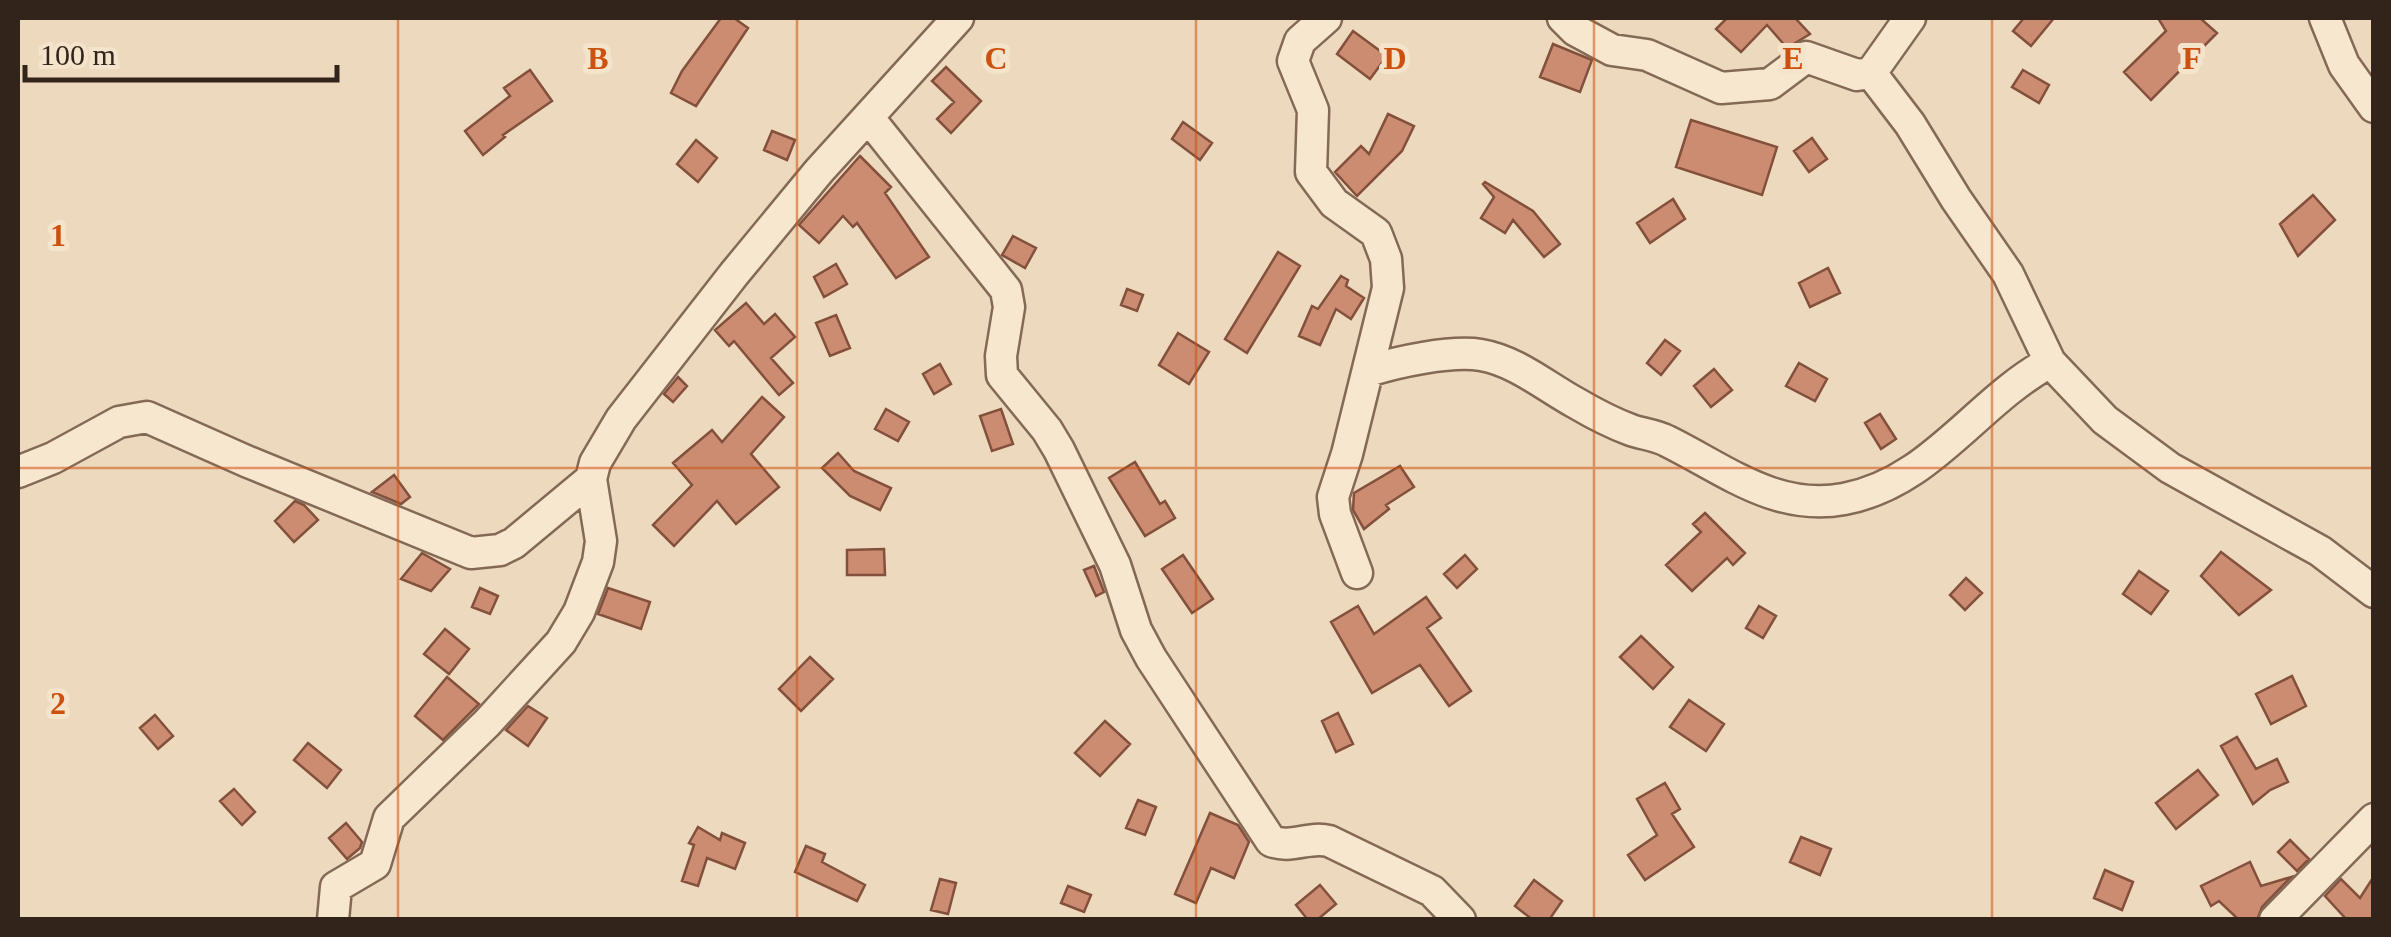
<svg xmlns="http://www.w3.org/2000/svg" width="2391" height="937" viewBox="0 0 2391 937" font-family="Georgia,serif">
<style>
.building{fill:#cb8c72;stroke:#83503c;stroke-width:2.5}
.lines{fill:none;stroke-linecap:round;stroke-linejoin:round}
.minor-casing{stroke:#846956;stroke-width:35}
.minor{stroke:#f8e7cf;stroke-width:30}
.grid{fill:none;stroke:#cd510e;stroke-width:2.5;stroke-opacity:0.55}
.grid-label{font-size:32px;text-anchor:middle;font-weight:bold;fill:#cd510e;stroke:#f4e4cc;stroke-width:10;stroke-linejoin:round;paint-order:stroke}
</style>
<rect width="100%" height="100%" fill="#edd9bd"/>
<path class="building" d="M721,18H734L748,28L696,106L671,93L682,71Z
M1727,18H1795L1810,34L1787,48L1767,25L1741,52L1716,29Z
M2024,18H2054L2031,46L2013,31Z
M2158,18H2200L2217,33L2151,100L2124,72L2166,31Z
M1353,31L1387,56L1370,79L1337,54Z
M1553,44L1592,60L1580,92L1540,77Z
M946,67L981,101L951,133L937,119L954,102L932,81Z
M530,70L552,101L503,135L505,137L483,155L465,131L510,96L504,88Z
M2023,70L2049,85L2039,103L2012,87Z
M1388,114L1414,126L1402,151L1357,196L1335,172L1361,146L1369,154Z
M1691,120L1777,147L1762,195L1676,167Z
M1183,122L1212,143L1200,160L1172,139Z
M772,131L795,140L787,160L764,150Z
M1812,138L1827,159L1809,172L1794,151Z
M696,140L717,158L698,182L677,164Z
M860,156L891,187L885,193L929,257L896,278L857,223L853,227L843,216L819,243L799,225Z
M1485,182L1533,211L1560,244L1544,257L1513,220L1505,233L1481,218L1494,197L1483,184Z
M2313,195L2335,220L2298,256L2280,224Z
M1673,199L1685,219L1650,243L1637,223Z
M1013,236L1036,248L1025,268L1002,255Z
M1278,252L1300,266L1247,353L1225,339Z
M836,264L847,284L824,297L814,277Z
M1828,268L1840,293L1810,307L1799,283Z
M1341,276L1348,280L1346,286L1364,298L1351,319L1336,309L1320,345L1299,336L1312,306L1318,309Z
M1127,289L1143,295L1137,311L1121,305Z
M746,303L764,324L775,314L795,337L771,358L793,383L779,395L734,341L729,346L715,330Z
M836,315L850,348L830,356L816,323Z
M1178,333L1209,352L1189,384L1159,365Z
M1665,340L1680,351L1661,375L1647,363Z
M1799,363L1827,379L1815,401L1786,386Z
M940,364L951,384L934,394L923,374Z
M1714,369L1732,390L1711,407L1694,386Z
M678,377L687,386L673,402L664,394Z
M762,397L784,417L751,454L779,487L736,524L717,501L674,546L653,525L692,485L673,463L712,430L722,442Z
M886,409L909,422L898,441L875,429Z
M1001,409L1013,444L992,451L980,416Z
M1880,414L1896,439L1881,449L1865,423Z
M838,453L854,471L891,488L880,510L850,496L822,468Z
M1135,462L1160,504L1165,501L1175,518L1145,536L1109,478Z
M1400,466L1414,487L1386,505L1389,509L1364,529L1353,510L1354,493Z
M394,475L410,497L401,504L372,492Z
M295,501L304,505L318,520L294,542L275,521Z
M1705,513L1745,553L1733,565L1727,558L1692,591L1666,565L1701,532L1693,524Z
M884,549L885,575H847V550Z
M2221,552L2271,590L2239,615L2201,576Z
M422,553L450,569L431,591L401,579Z
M1183,555L1213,599L1192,613L1162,569Z
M1465,555L1477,569L1457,588L1444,574Z
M1094,566L1104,592L1096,596L1084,570Z
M2139,571L2168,591L2151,614L2123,594Z
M1966,578L1982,593L1965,610L1950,595Z
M480,588L498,596L490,614L472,607Z
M608,588L650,602L641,629L598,614Z
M1426,597L1441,618L1427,628L1471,691L1449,706L1420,665L1372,693L1331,622L1358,606L1374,634Z
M1759,606L1776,616L1763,638L1746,628Z
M445,629L469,649L449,674L424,654Z
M1641,636L1673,667L1653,689L1620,657Z
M810,657L833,679L801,711L779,689Z
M2292,676L2306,706L2271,724L2256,694Z
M447,677L479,704L443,740L415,716Z
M1689,700L1724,724L1706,751L1670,727Z
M528,706L547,718L528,746L506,730Z
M1338,713L1353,744L1336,752L1322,721Z
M155,715L173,736L158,749L140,728Z
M1105,721L1130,744L1100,776L1075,753Z
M2237,737L2256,769L2277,759L2288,782L2270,790L2253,804L2221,746Z
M308,743L341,770L327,788L294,760Z
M2198,770L2218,795L2176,829L2156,803Z
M1665,783L1680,809L1672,814L1694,847L1645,880L1628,855L1657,835L1637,799Z
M234,789L255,812L242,825L220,801Z
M1138,800L1156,807L1145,835L1126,828Z
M1210,813L1238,825L1249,842L1234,878L1211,868L1196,903L1175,894Z
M346,823L362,842L360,848L347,859L329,838Z
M698,827L720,840L722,833L745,843L735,869L707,858L698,886L682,881L694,845L689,843Z
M1801,837L1831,849L1820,875L1790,862Z
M2290,840L2309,859L2297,871L2278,852Z
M806,846L825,854L822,862L865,885L857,901L795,872Z
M2250,862L2261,886L2291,877L2262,907L2257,920H2239L2219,901L2211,906L2201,886Z
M2105,870L2133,882L2122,910L2094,898Z
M2374,876V920H2347L2325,896L2341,879L2360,898Z
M940,879L956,883L948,914L931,910Z
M1534,880L1562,901L1549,920H1533L1515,906Z
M1320,885L1336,904L1317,920H1308L1296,905Z
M1068,886L1091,895L1084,912L1061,903Z"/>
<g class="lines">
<g class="minor-casing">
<path id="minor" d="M1326,18L1300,41L1293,61L1313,110L1311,172L1334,203L1376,233L1386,259L1388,288L1347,454L1333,497L1335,514L1357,573
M1563,18L1575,30L1612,50L1647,55L1721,88L1770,84L1806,57L1857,75L1871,73L1910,18
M2325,18L2344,65L2374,107
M1871,73L1910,124L1956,199L2008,274L2050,362L2105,420L2170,468L2320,551L2374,592
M868,117L1006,290L1009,307L1001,356L1002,375L1047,430L1059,450L1115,565L1136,630L1151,658L1271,841C1291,849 1309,836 1329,841L1432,891L1460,920
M1368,371C1397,362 1451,350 1481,355C1516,361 1545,386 1576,403C1593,413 1612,423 1631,430C1642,434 1656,435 1667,441C1724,469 1776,512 1844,499C1931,483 1976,402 2050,362
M18,472L53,458L119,422L147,417L246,461L471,553L500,550L514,543L591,479
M333,920L336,887L375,864L389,818L487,723L561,642L579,612L598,562L601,541L591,479L595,463L621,419L734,274L819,171L958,18
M2275,920L2374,819"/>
</g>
<use href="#minor" class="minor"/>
</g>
<path class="grid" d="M398,18V920M797,18V920M1196,18V920M1594,18V920M1992,18V920M18,468H2374"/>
<g class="grid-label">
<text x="598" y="69">B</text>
<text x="996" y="69">C</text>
<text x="1395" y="69">D</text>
<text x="1793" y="69">E</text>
<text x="2192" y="69">F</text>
<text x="58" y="246">1</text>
<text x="58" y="714">2</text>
</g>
<rect width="2391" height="937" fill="none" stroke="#33241b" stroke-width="40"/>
<path d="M25 65v15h312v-15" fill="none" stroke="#33241b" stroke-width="5"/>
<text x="40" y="65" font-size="30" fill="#33241b" stroke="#f4e4cc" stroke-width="8" paint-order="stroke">100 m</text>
</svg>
